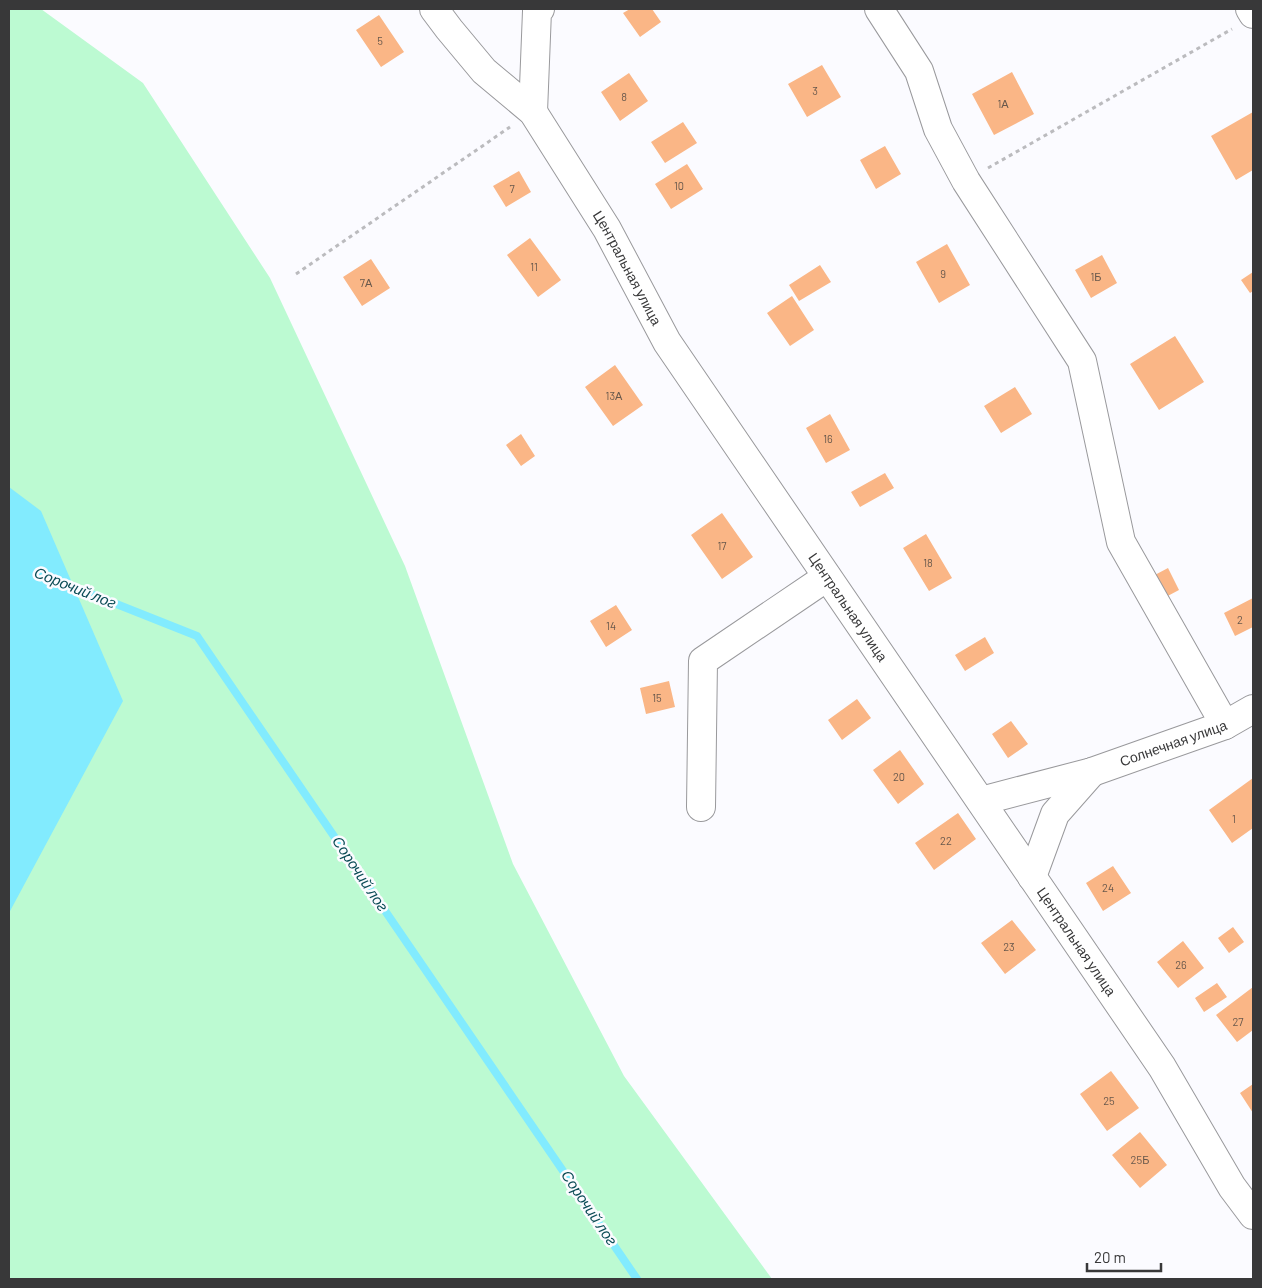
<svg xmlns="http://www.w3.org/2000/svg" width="1262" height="1288" viewBox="0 0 1262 1288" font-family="Barlow,sans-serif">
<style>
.green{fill:#bcfad2}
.water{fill:#82ebfe}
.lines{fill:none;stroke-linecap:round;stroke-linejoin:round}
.stream{stroke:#82ebfe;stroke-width:8}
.building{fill:#fab686}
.minor-casing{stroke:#99999c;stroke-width:30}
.path{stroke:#bbbbbe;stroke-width:3;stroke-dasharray:4 4;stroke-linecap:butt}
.minor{stroke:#fff;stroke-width:28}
.labels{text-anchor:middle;stroke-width:5;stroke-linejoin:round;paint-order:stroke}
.number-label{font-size:11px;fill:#68584c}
.street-label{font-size:14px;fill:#383839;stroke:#fbfbff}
.water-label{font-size:15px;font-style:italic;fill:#0b4c56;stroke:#fbfbff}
</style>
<rect width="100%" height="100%" fill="#fbfbff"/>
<path class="green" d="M9,9H41L143,83L270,278L405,566L513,864L624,1076L772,1279H9Z"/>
<path class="water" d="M9,487L41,511L123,701L9,913Z"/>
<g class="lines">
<path class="stream" d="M66,584L197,636L637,1279"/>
</g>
<path class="building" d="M630,9H652L661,22L640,37L623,13Z
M379,15L404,52L381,67L356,30Z
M822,65L841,97L807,117L788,84Z
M1012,72L1034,114L994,135L972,94Z
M629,73L648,101L620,121L601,92Z
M1253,112V170L1236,180L1211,136Z
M683,122L697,143L665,163L651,142Z
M885,146L901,174L876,189L860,160Z
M687,164L703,189L671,209L655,184Z
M519,171L531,192L506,207L493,186Z
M530,238L561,280L538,297L507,255Z
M947,244L970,285L939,303L916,262Z
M1102,255L1117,283L1091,298L1075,270Z
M371,259L390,288L362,306L343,277Z
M820,265L831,282L799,301L789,285Z
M1253,272V291L1250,293L1241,280Z
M792,296L814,330L790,346L767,313Z
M1175,336L1204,382L1159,410L1130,364Z
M615,365L643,405L613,426L585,387Z
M1015,387L1032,414L1001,433L984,406Z
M830,414L850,450L826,463L806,428Z
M521,434L535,456L521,466L506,445Z
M885,473L894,488L860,507L851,492Z
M722,513L753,557L722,579L691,535Z
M926,534L952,578L929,591L903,548Z
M1168,568L1179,590L1162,599L1151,577Z
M1253,598V627L1235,636L1224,613Z
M616,605L632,630L606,647L590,621Z
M985,637L994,653L965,671L955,655Z
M669,681L675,707L646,714L640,688Z
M857,699L871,718L842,740L828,720Z
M1011,721L1028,744L1008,758L992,734Z
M900,750L924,784L898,804L873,770Z
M1253,778V828L1232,843L1209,810Z
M958,813L976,839L934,870L915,843Z
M1113,866L1131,893L1103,911L1086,883Z
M1012,920L1036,950L1005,974L981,943Z
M1233,927L1244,942L1229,953L1218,938Z
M1183,941L1204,968L1178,988L1157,962Z
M1217,983L1227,997L1204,1012L1195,998Z
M1253,987V1030L1237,1042L1216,1015Z
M1111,1071L1139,1108L1107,1131L1080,1094Z
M1253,1084V1113L1240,1093Z
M1140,1132L1167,1165L1140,1188L1112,1155Z"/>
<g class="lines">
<g class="minor-casing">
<g id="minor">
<path id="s1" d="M434,9L449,29L484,71L533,112L607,229L667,342L1162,1067L1232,1187L1253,1215"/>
<path d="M879,9L919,71L938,129L966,181L1082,361L1121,542L1225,725"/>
<path d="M1250,9L1253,14"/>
<path d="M533,112L537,11L540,9"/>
<path id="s2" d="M981,801L1092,772L1225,725L1253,709"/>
<path d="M701,807L703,661L827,577"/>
<path d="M1032,877L1055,814L1092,772"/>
</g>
</g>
<path class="path" d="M988,168L1232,29
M296,274L510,127"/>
<use href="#minor" class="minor"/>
</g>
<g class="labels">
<g class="number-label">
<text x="380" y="45">5</text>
<text x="815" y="95">3</text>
<text x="624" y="101">8</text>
<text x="1003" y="108">1А</text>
<text x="679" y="190">10</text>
<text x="512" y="193">7</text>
<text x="534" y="271">11</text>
<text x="943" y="278">9</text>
<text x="1096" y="281">1Б</text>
<text x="366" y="287">7А</text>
<text x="614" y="400">13А</text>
<text x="828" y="443">16</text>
<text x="722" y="550">17</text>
<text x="928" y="567">18</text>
<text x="1240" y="624">2</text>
<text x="611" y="630">14</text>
<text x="657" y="702">15</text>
<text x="899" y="781">20</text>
<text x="1234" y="823">1</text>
<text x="946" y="845">22</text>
<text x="1108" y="892">24</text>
<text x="1009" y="951">23</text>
<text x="1181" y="969">26</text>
<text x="1238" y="1026">27</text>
<text x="1109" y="1105">25</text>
<text x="1140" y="1164">25Б</text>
</g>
<g class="street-label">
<text dy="5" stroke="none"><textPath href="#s1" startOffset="326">Центральная улица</textPath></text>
<text dy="5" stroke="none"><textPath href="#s1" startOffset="731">Центральная улица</textPath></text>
<text dy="5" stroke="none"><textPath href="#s2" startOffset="201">Солнечная улица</textPath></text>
<text dy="5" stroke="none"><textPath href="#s1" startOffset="1136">Центральная улица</textPath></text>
</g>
<g class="water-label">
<text transform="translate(75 588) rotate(22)" y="5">Сорочий лог</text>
<text transform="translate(360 874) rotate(56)" y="5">Сорочий лог</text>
<text transform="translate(589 1208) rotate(56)" y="5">Сорочий лог</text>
</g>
</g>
<rect width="1262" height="1288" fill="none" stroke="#383839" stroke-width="20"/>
<path d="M1087 1263v8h74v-8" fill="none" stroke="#383839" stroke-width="2.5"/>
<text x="1094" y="1263" font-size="15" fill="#383839" stroke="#fbfbff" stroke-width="4" paint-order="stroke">20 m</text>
</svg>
